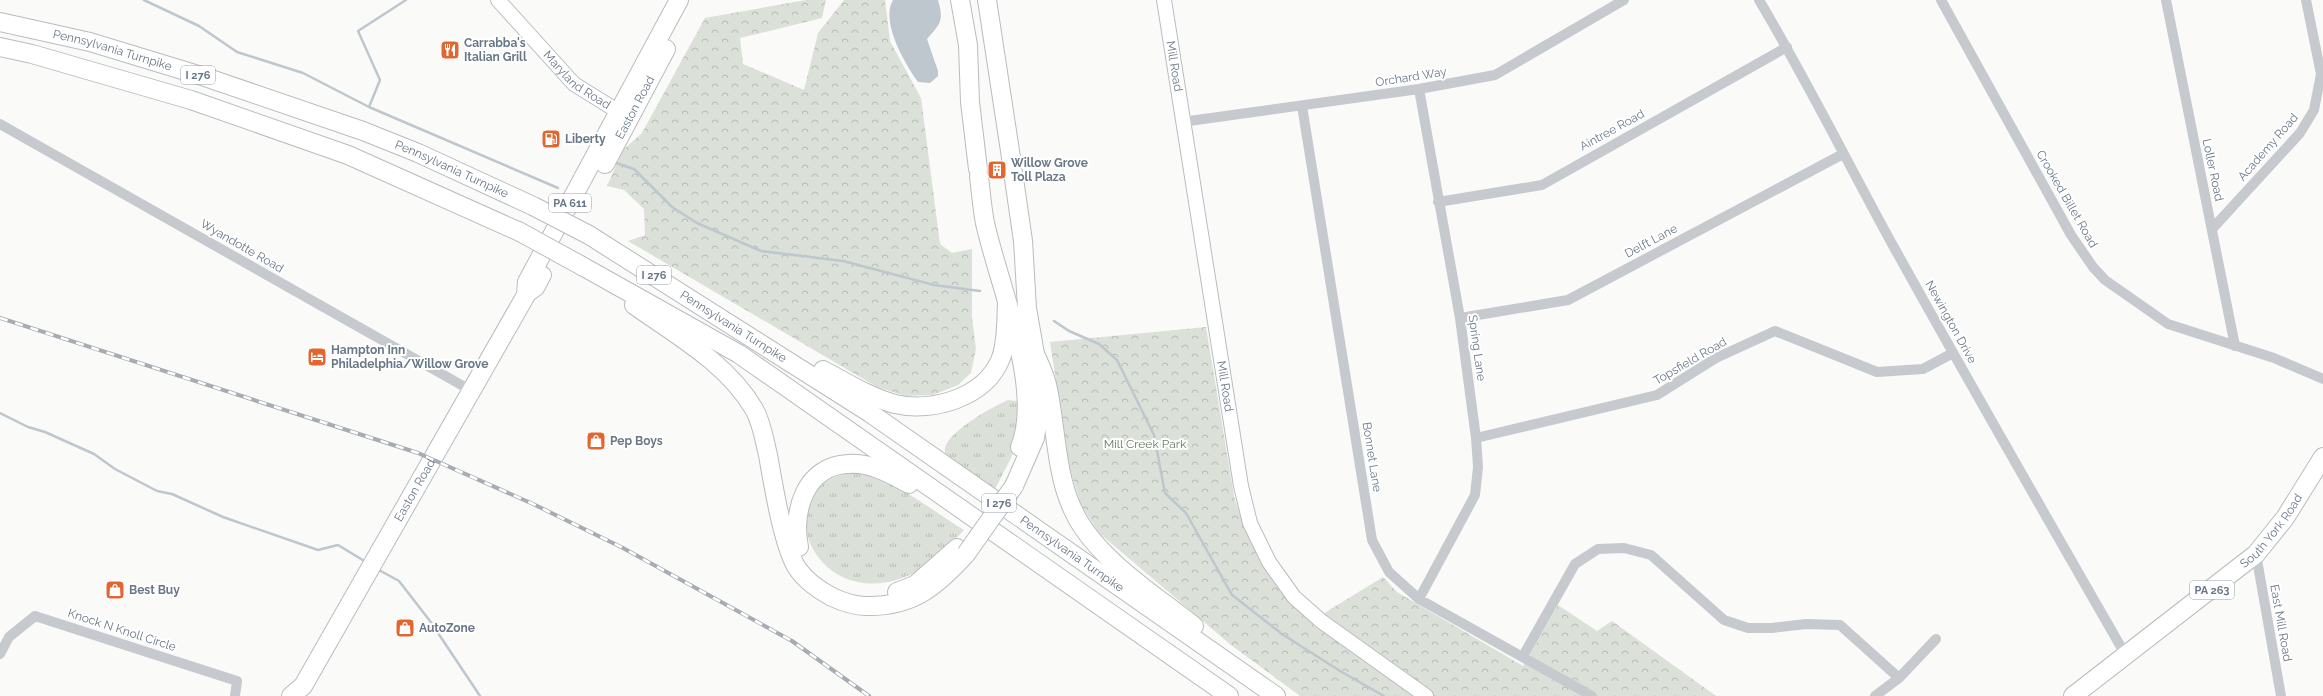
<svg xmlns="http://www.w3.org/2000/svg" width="2323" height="696" viewBox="0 0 2323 696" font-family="Raleway,sans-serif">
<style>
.grass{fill:url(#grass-tufts)}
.forest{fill:url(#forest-crowns)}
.water{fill:#bec7cd}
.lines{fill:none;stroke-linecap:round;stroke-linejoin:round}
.stream{stroke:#bec7cd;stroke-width:2.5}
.secondary-casing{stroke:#b8bdc2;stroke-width:16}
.primary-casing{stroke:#b9bdc1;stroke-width:18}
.highway-casing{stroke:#b9bcbf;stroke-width:20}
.street{stroke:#c6c9cd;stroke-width:10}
.secondary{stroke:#fff;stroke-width:14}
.primary{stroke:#fff;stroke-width:16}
.highway{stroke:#fff;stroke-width:18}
.rail-casing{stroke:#a6acb2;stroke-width:4}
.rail{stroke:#fff;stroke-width:2.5;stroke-dasharray:8;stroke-linecap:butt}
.highway-bridge-casing{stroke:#b9bcbf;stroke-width:20;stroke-linecap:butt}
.highway-bridge{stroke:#fff;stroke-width:18}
.labels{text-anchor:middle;stroke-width:4;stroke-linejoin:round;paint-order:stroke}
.shield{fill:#fff;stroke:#96a0ac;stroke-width:1}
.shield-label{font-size:11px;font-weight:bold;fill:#697888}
.poi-label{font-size:12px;font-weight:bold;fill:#697888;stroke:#fff;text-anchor:start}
.street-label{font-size:12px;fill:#697888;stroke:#fff}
.park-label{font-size:12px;fill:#667a64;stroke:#fff}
</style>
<defs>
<pattern id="grass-tufts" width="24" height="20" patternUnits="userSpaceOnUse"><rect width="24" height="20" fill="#dbe1d9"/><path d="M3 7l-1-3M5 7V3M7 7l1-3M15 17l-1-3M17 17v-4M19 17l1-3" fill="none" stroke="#b6bbb6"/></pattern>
<pattern id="forest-crowns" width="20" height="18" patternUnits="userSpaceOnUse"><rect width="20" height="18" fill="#dbe1d9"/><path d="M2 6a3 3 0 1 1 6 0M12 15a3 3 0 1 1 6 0" fill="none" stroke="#b6bbb6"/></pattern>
</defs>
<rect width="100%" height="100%" fill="#fafaf8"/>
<path class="grass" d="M1008,400L1017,401L1018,437L1011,458L993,493L946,457C945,453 944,449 946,445C953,429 992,407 1008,400Z
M857,472C891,477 934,512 964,530C955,539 947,551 937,559C821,644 752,482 857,472Z"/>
<path class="forest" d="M806,0H826L822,18L740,38L743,64L804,90L818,33L844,0H885L890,41L921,98L940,244L952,253L972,249V317L976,349L971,373L958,385L933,395L906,396L877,387L628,241L645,235L644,209L624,190L607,186L623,150L642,133L705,18Z
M1206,327L1234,496L1244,526L1313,620L1383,577L1397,592L1523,666L1558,605L1597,631L1612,621L1716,696H1300L1231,645L1099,533L1081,505L1069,466L1050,342Z"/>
<path class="water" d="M893,0H938C944,21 941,23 927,39L938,71V76L930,83L918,82C905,64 880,21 893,0Z"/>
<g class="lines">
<path class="stream" d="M144,0L199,26L237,52L303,73L369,107L558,188
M369,107L380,80L358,31L406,0
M616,163L634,169L672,207L697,223L761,251L843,261L934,285L980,291
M1054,321L1069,331L1099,344L1117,360L1154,435L1165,493L1186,513L1232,595L1282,634L1340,671L1384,696
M0,413L28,427L45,432L94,454L115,469L157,491L172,494L223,517L318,550L338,545L366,562
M377,569L399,581L430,621L480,696"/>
<g class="secondary-casing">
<g id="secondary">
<path id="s1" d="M498,0L574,84L627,117"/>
<path id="s2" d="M1164,0L1241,486L1250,523L1269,562L1294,597L1321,621L1426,696"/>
</g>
</g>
<g class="primary-casing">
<path id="primary" d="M526,295L536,288L543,275"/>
</g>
<g class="highway-casing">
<g id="highway">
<path d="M960,0L968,45L970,102L978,169"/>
<path d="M987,0L1012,164"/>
<path id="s3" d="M0,22L90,42L205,77L363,131L418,153L533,206"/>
<path d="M0,47L32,54L191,100L348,155L520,232"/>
<path id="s4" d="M605,164L666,49"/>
<path d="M1013,172L1023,241L1027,308L1035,354L1040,404L1035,438L1014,486"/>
<path d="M979,177C981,192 982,208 985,223C998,283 1044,389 1020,447"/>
<path id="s5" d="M589,235L870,413L1276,696"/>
<path d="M582,266L739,354L1229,696"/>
<path d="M634,305C676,335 727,363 754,409C762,423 764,439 768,455C773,483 783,546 797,568C805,580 819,590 832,597C843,602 854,606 866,606C913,607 937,586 966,554"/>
<path d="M1035,354C1040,365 1046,377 1048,389C1056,427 1056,475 1073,510C1094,557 1155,595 1194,626"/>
<path d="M823,370C846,382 869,397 895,404C933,413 986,397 1001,358C1007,341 1006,322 1007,304"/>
<path d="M799,547C792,511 805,466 848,464C870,462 891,474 909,484"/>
<path d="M897,592L915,585L957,548"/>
<path id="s6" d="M291,696L303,686L526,295L527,282L679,0"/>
<path id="s7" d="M2073,696L2256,554L2285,518L2323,457"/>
</g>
</g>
<path class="street" d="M1759,0C1808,82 1850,168 1896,251C1971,386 2048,520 2125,654
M1941,0L2071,235L2093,267L2105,280L2168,324L2274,358L2323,379
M2166,0L2235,346
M1302,106L1372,540L1389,572L1419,599L1592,696
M1182,122L1419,89L1495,75L1624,0
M0,124L472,391
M1438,202L1542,185L1787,47
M2212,229L2300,133L2314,110L2321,74L2306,0
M1460,318L1568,300L1843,154
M1476,438L1657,395L1716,358L1775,331L1877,372L1923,369L1953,353
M2256,554L2281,696
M1419,599L1475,495L1478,467L1476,438L1460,318L1419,89
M0,654L9,637L35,616L237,681L235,696
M1523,656L1575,564L1598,549L1624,548L1651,555L1724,620L1748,628H1772L1806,624L1840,625L1899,678
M1875,696L1899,678L1936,639"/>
<use href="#secondary" class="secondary"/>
<use href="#primary" class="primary"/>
<use href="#highway" class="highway"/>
<g class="rail-casing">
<path id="rail" d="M0,318L418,453L533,504L623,548L792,641L869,696"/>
</g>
<use href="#rail" class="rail"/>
<g class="highway-bridge-casing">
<path id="highway-bridge" d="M533,206L589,235
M520,232L582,266
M966,554L1014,486"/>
</g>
<use href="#highway-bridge" class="highway-bridge"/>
</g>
<defs>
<g id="restaurant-square" transform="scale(1)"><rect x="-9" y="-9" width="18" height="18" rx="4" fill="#e16631" stroke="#fff"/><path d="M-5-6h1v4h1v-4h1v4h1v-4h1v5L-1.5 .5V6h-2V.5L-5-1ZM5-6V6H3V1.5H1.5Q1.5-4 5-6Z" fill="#fff"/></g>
<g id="fuel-square" transform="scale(1)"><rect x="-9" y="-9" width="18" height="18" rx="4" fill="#e16631" stroke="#fff"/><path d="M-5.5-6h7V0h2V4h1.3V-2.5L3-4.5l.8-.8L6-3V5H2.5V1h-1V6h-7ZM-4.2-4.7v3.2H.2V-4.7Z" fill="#fff"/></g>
<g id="building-square" transform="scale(1)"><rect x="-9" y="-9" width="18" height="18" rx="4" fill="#e16631" stroke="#fff"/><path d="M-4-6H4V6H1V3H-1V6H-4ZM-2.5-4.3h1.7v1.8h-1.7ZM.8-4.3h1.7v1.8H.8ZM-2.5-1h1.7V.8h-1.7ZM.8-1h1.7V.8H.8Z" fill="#fff"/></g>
<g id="hotel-square" transform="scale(1)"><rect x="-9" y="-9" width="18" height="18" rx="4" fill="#e16631" stroke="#fff"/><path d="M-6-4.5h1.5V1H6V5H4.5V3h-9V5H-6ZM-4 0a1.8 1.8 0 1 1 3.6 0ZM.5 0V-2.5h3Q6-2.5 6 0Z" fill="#fff"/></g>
<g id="shop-square" transform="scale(1)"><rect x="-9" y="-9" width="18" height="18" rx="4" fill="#e16631" stroke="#fff"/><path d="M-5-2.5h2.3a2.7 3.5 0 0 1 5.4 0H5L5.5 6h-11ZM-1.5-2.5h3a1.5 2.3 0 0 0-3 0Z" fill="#fff"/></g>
</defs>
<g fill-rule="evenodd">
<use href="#restaurant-square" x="450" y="50"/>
<use href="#fuel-square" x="551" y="139"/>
<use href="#building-square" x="997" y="170"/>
<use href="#hotel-square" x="317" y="357"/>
<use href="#shop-square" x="596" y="441"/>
<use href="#shop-square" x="115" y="590"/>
<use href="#shop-square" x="405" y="628"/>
</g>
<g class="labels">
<g class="shield">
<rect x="181" y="66" width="34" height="18" rx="3"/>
<rect x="549" y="194" width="42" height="18" rx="3"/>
<rect x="637" y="266" width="34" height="18" rx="3"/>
<rect x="982" y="494" width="34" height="18" rx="3"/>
<rect x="2190" y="581" width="44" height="18" rx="3"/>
</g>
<g class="shield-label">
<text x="198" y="79">I 276</text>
<text x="570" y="207">PA 611</text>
<text x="654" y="279">I 276</text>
<text x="999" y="507">I 276</text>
<text x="2212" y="594">PA 263</text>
</g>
<g class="poi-label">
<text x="464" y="47">Carrabba's<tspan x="464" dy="14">Italian Grill</tspan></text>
<text x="565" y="143">Liberty</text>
<text x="1011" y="167">Willow Grove<tspan x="1011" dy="14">Toll Plaza</tspan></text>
<text x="331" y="354">Hampton Inn<tspan x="331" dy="14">Philadelphia/Willow Grove</tspan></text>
<text x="610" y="445">Pep Boys</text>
<text x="129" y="594">Best Buy</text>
<text x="419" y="632">AutoZone</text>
</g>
<g class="street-label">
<text dy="4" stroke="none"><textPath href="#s3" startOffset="116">Pennsylvania Turnpike</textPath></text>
<text dy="4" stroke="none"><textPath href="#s2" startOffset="67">Mill Road</textPath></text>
<text transform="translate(1411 77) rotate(-9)" y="4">Orchard Way</text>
<text dy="4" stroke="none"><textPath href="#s1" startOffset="113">Maryland Road</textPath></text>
<text dy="4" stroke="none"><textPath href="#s4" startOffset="64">Easton Road</textPath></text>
<text transform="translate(1612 130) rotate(-29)" y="4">Aintree Road</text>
<text transform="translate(2268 147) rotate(-49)" y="4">Academy Road</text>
<text dy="4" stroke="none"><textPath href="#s3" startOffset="476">Pennsylvania Turnpike</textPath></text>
<text transform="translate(2213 170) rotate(78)" y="4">Loller Road</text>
<text transform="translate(2067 199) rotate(60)" y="4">Crooked Billet Road</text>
<text transform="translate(1651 241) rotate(-28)" y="4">Delft Lane</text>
<text transform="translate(242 246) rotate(30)" y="4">Wyandotte Road</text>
<text transform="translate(1951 322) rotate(61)" y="4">Newington Drive</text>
<text dy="4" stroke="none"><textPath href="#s5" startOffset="171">Pennsylvania Turnpike</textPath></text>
<text transform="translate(1477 348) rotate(82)" y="4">Spring Lane</text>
<text transform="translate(1690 361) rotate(-30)" y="4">Topsfield Road</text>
<text dy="4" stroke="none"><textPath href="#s2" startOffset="391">Mill Road</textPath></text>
<text transform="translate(1372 457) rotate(81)" y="4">Bonnet Lane</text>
<text dy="4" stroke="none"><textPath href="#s6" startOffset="241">Easton Road</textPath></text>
<text dy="4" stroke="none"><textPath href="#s7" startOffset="259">South York Road</textPath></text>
<text dy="4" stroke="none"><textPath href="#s5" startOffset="579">Pennsylvania Turnpike</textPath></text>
<text transform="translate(2281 623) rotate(80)" y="4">East Mill Road</text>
<text transform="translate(122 630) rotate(18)" y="4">Knock N Knoll Circle</text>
</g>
<g class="park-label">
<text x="1145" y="448">Mill Creek Park</text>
</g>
</g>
</svg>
